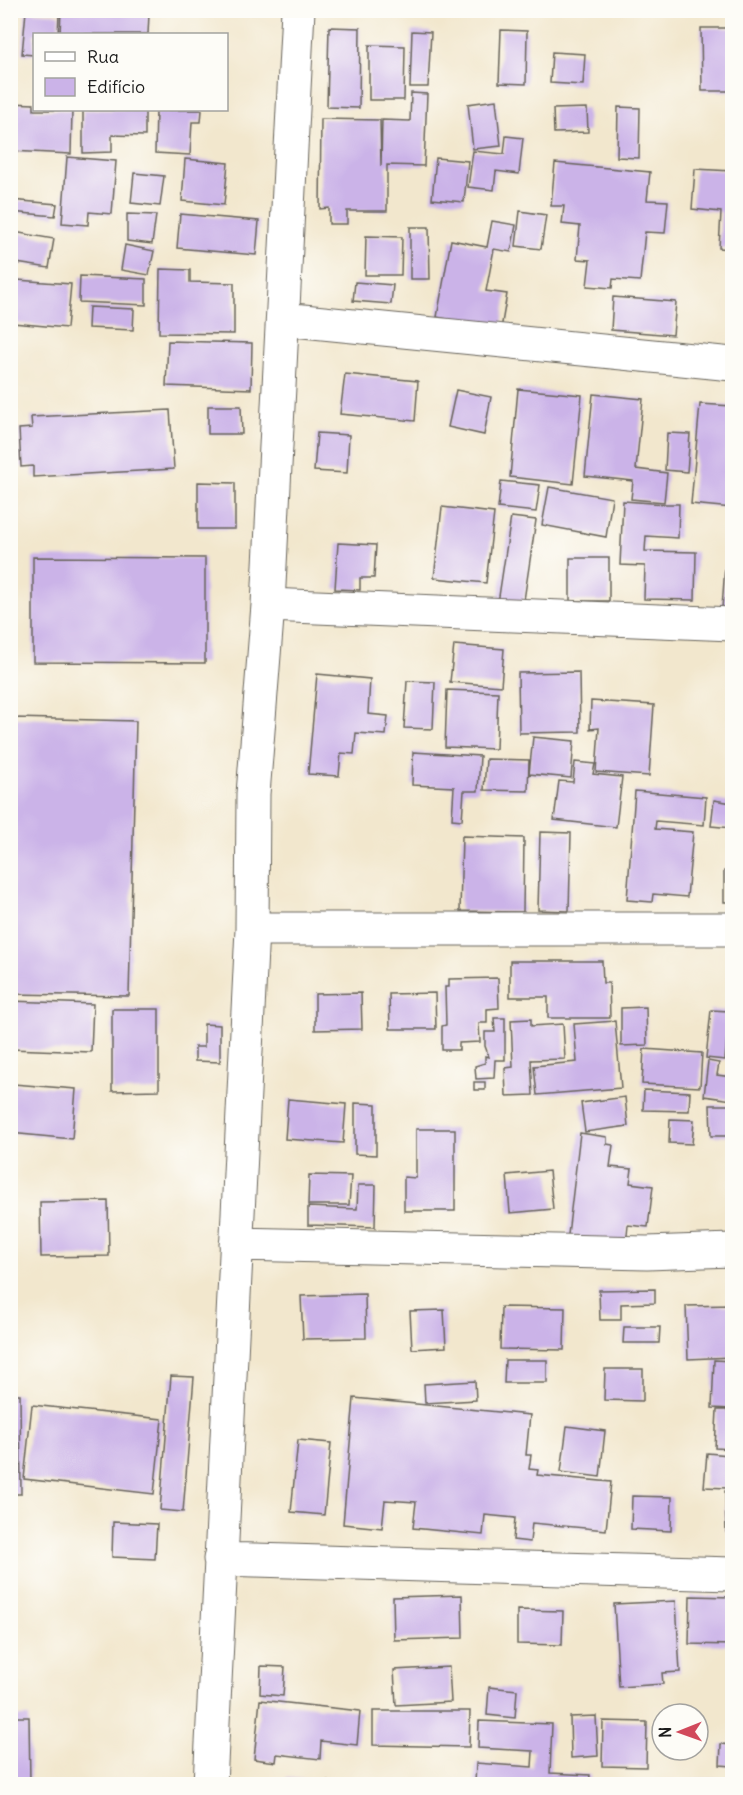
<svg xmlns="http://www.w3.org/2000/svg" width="743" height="1795" viewBox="0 0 743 1795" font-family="Delius,sans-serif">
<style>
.building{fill:#cbb3e8}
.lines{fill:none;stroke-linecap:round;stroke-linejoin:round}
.minor-casing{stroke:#67635a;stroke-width:35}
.minor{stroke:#fff;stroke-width:33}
</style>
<rect width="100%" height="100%" fill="#fdfcf7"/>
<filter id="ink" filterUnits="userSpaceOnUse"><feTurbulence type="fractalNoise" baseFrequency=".0167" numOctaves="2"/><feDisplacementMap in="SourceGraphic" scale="12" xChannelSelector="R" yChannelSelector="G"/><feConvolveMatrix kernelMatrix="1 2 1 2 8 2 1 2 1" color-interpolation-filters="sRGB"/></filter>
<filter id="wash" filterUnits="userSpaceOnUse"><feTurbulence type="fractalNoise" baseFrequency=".008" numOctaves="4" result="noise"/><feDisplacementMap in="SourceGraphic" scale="24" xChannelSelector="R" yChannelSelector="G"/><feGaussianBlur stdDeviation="1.35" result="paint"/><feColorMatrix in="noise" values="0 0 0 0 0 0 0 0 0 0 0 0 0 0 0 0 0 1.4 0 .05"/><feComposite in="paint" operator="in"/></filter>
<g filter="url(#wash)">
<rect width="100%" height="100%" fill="#f2e7cd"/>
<g id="blocks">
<path class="building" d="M61,10L75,12V10H134V12L149,14L148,34H60Z
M26,11L59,14L58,34H34V55L22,54Z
M329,27L360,28L359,108L327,107Z
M701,28H732V91H702Z
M501,30L527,31L526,84L499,83Z
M412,31L431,32L428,87H410Z
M369,45L405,46L404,100H369Z
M552,52L585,54L583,85L550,83Z
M411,93L427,94L424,166L387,165V211H347V224H329V208L320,209L321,119L380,120L381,166L382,120L410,121Z
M496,100L501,146L473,149L468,104Z
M10,103L34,104V110H72L71,154L10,151Z
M618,107L640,108L639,158L617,157Z
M587,108L588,132L554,133L553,109Z
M83,110H145V136L112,135V152L83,153Z
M156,110H202L201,122H192L190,155L155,153Z
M506,136L523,138L519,174L496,171L494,190L468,187L473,151L504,154Z
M67,157L116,161L112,214L89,212L88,225L62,223Z
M436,158L468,161L464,202L432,199Z
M185,159L228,163L224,205L182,201Z
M555,163L650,172L647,200L668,201L665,233L645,232L640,281L613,279L612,288L587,286L590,260L577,259L580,226L562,224L564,206H551Z
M695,169L732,171V249L719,248L721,212L692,209Z
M134,173L164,176L160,206L131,203Z
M10,200L57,204L55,216L10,212Z
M520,211L546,215L541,249L516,246Z
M127,214L156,215L152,244L127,241Z
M180,214L259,221L256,255L177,248Z
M492,221L516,225L511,252L494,249L486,291L507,294L501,329L437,317L451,240L487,247Z
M410,227H429L430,279H410Z
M14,232L54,239L49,268L10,262Z
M366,236L402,237L401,275H365Z
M125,245L154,251L149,275L121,270Z
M160,269L190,270V282L234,283V334L159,333Z
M80,276L146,279V305L79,302Z
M17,280L71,284L67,328L13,323Z
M355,282L393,285L391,304L353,301Z
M613,297L676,302L673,335L611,330Z
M89,307L134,309L133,330L88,328Z
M168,341L252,343L251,389L166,386Z
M345,374L418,381L415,421L340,414Z
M518,389L582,395L573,484L510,477Z
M456,390L491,397L484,435L448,427Z
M593,394L643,399L636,469L667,473L664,502L631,499L633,481L585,476Z
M700,404L732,406V508L691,504Z
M208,406H241L242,434H208Z
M170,410L174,469L33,477V466L21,467L19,429L32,428L31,417Z
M317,433L349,435L347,473L314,471Z
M667,433L690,434L687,472L665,470Z
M501,481L540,485L536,512L498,508Z
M198,482L235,483V529H198Z
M549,487L612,498L606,537L542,525Z
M623,501L666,504H679L678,538L646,536L645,551L696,552L695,600L644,599L645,566L620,565Z
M442,507L494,513L486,583L434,578Z
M511,517L536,520L523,607L498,603Z
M731,528H732V559H728Z
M338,543L376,545L374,578H360V590L335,589Z
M33,557L205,558V663L33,662Z
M570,558H609V601H570Z
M725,566L732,567V609L722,608Z
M454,645L504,649L501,686L450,682Z
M579,672L580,732L519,733L518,673Z
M317,674L370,679L368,714L388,716L386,735L356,733L354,754L341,753L339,776L308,774Z
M407,681L435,682L433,729L404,728Z
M447,690L498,692L496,749L445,747Z
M591,701L654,705L649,776L596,772L599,728L590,729Z
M14,718L136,721L129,996L11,994Z
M533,737L574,741L571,778L529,774Z
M413,752L480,756L478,791H464L462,820L452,819L454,787L412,785Z
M486,759L529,760L528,791L484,790Z
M575,762L595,764L593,774L622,777L616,827L554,820L559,781L573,782Z
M635,791L706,797L704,825L656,821L655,829L693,832L687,897L653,894L652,902L627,900Z
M714,800L732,803V828L711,826Z
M540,832L571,833L569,911L538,910Z
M462,836L524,838L523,912L460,911Z
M724,871H732V902H724Z
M510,961H602L603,983H609L610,1018H548V997H510Z
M498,978L499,1008L487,1009V1023H479L480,1042L459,1043V1050H442V1026L446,1025L445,987H449V979Z
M361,993L362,1029L315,1030V994Z
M435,993L436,1029H390L389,994Z
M10,1001L93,1004L91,1052L10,1049Z
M646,1007L647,1045L621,1046V1008Z
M112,1009H159V1090L112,1091Z
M711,1010L729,1011L725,1060L706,1058Z
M494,1018H505V1060H495L494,1078L476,1079L475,1066L485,1063V1056L489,1057L485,1046V1032H495Z
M531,1019V1026L563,1024L565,1059L531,1060L533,1095L506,1096L505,1068L513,1067L511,1020Z
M615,1021L621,1088L537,1095L534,1066L577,1062L574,1024Z
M204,1024L220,1025V1062L195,1061V1047H204Z
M644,1049L702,1053L700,1087L642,1084Z
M708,1061L719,1063L717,1075L732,1077V1100L704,1096Z
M474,1082H485V1090H474Z
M13,1084L76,1089L72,1139L10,1133Z
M644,1090L690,1092L689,1111L643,1110Z
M625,1097L628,1126L585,1132L581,1103Z
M288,1099L346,1104L343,1143L285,1139Z
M355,1103L376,1104V1155L355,1154Z
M710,1105H732V1136H711Z
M670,1119L694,1120L692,1144L669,1143Z
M416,1129H455V1211H404V1177L416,1178Z
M580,1133L607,1137V1144L613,1145L610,1167L632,1169L630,1183L653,1186L648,1227L628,1225L626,1245L567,1243Z
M549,1171L553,1209L510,1213L507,1175Z
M309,1175L351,1176L349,1205H308Z
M358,1185H376L375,1227L308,1225V1207L357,1209Z
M108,1201L109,1256L41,1257L40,1202Z
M655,1289V1303L621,1304V1320H600L599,1290Z
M365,1294L366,1338L303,1339L301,1296Z
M732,1305V1357L688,1359L686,1306Z
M501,1307L565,1308L564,1350L500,1349Z
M444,1310L446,1347L412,1349L410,1311Z
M624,1327H660L659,1343H623Z
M505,1360H547V1383H504Z
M714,1360L732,1361V1409L712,1408Z
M605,1369H643V1401L604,1400Z
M171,1376L194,1377L183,1512L160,1510Z
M475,1381L476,1400L425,1403L424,1384Z
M10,1394H20L21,1494H10Z
M354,1398L530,1415L526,1455H531L529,1469L538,1470L537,1475L611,1482L606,1530L532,1523L530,1542L513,1540L515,1518L485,1515L483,1535L413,1528L416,1502L385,1500L382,1528L343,1524Z
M32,1405L162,1419L154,1494L24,1479Z
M717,1410H732V1449L715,1448Z
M567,1426L605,1431L600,1477L561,1472Z
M298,1440L331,1443L324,1515L291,1512Z
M707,1453L729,1455L727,1488L704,1487Z
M725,1491H732V1532H726Z
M632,1496L672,1497L671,1531L631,1529Z
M113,1522L157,1524L155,1559L112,1557Z
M462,1595L463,1638L394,1640L393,1597Z
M690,1596L732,1597V1645L689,1644Z
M676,1601L680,1672L662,1673L663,1684L619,1687L614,1604Z
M517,1610L563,1611L562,1645L517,1644Z
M261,1666L285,1667L283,1696L260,1694Z
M449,1667L451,1702L396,1705L394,1670Z
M489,1687L517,1690L515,1718L487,1715Z
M260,1700L360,1711L357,1745L321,1741L320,1759L277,1754L276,1762L254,1759Z
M373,1711H470L469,1747L373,1745Z
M596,1716L598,1756L571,1758L570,1717Z
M10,1717H29L30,1783H10Z
M479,1721L552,1724L550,1773L590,1775L589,1784H475L476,1763L532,1767L533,1751L478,1748Z
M603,1721L647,1722L646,1767L602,1766Z
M721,1744L732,1745V1766L720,1765Z
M287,1778L333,1782V1784H286Z
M696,1779H732V1784H696Z"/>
</g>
</g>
<g filter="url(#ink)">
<use href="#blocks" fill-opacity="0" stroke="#67635a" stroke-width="1.5"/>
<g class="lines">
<g class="minor-casing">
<path id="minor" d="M283,319L732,364
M268,605L732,624
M252,929H732
M236,1244L647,1253L732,1250
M220,1559L732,1574
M210,1784L252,929L253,794L268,605L298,10"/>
</g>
<use href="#minor" class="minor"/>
</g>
</g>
<rect width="743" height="1795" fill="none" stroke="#fdfcf7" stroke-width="36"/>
<rect x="33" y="33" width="195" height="78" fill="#fdfcf7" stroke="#a3a29f" stroke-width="1.5"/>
<rect x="45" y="52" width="30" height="9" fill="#ffffff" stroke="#a3a29f" stroke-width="1.5"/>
<text x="87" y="63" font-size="18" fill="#1c1c1c">Rua</text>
<rect x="45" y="78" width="30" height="18" fill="#cbb3e8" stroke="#a3a29f" stroke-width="1.5"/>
<text x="87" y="93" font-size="18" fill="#1c1c1c">Edifício</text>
<g transform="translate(680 1732) rotate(269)"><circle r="28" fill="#fdfcf7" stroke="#a3a29f" stroke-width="1.5"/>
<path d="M0-4.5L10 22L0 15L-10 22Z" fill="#d1495b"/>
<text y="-9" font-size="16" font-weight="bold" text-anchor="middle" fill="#1c1c1c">N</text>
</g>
</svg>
